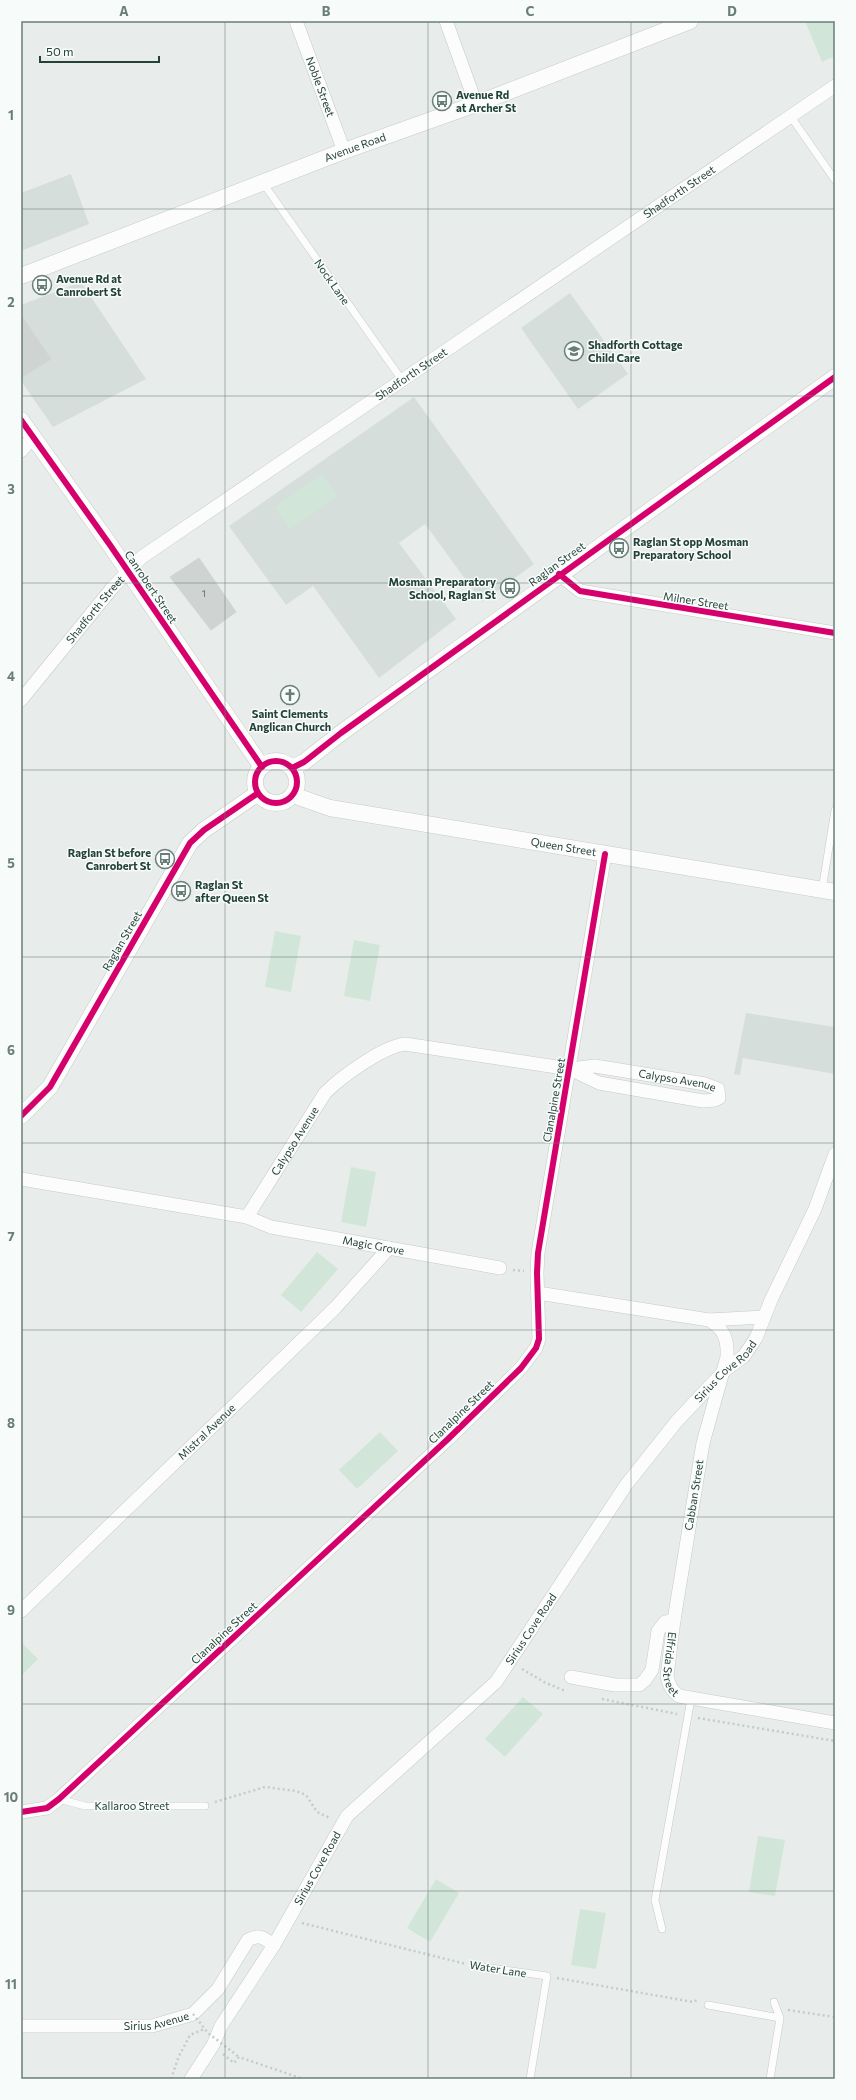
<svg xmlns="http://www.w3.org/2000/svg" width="856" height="2100" viewBox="0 0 856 2100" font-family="Commissioner,sans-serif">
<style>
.built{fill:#d6dedb}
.green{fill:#d1e6d8}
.building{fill:#cfd4d2;stroke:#d1d6d4}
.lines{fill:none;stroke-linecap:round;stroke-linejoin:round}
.service-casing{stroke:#c5cac8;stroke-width:8}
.minor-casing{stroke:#c5cac8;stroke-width:14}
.tertiary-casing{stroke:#c5cac8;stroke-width:17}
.path{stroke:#c3ccca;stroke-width:2.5;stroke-dasharray:2 3;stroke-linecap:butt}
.service{stroke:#fcfcfc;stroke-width:7}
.minor{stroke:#fcfcfc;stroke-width:13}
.tertiary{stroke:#fcfcfc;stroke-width:16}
.path-bridge{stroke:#c3ccca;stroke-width:2.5;stroke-dasharray:2 3;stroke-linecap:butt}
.cycleway-casing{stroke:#f7fbf9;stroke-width:8}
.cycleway{stroke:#d6006c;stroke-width:6}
.grid{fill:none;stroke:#697e78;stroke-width:1;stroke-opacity:0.55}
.labels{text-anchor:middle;stroke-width:3;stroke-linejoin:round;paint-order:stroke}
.number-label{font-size:9px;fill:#506761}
.street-label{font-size:11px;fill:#24423a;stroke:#f7fbf9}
.poi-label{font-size:11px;font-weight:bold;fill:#24423a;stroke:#f7fbf9;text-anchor:start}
.neatline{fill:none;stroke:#697e78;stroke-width:1.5}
.grid-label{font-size:13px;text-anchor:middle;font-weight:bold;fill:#697e78}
</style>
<rect width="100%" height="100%" fill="#e8edeb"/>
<path class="built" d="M71,174L89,224L21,251V193Z
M81,282L146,379L53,427L21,381V305Z
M570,293L628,374L578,409L521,328Z
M414,397L534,564L482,602L425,524L399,543L456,619L379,678L313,586L286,605L229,526Z
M746,1013L835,1027V1074L743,1058L740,1075L734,1074Z"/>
<path class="green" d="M805,21H835V56L822,62Z
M322,474L337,496L290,529L275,507Z
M275,931L301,936L291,992L265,987Z
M354,940L380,945L370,1001L344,996Z
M351,1167L376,1172L366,1227L341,1222Z
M317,1252L338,1269L301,1312L281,1295Z
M380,1432L398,1451L357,1489L339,1470Z
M21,1642L38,1659L21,1676Z
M523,1697L543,1714L505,1757L485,1739Z
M758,1836L785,1840L775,1896L749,1892Z
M436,1879L459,1893L430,1942L407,1928Z
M580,1909L606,1913L596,1969L571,1965Z"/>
<path class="building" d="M21,315L51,359L21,378Z
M199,558L236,612L211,630L170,577Z"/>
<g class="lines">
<g class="service-casing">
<path id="service" d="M791,117L835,180
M263,183L402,380
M822,890L835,810
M59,1799L85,1806H205
M662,1929L655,1900L691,1699
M477,1966L547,1976L530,2079
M708,2005L780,2018
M770,2079L780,2018L774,2002"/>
</g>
<g class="minor-casing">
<g id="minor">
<path id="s1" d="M296,21L344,151"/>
<path d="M446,21L476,104"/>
<path d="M21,451L33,437"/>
<path d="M559,574L580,591L835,633"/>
<path id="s2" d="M21,700L113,587L142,557L835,86"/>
<path id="s3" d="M21,1179L247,1217L325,1093C341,1077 382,1047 405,1044L570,1069L595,1066L705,1084L718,1089L719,1098L715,1100L703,1101L599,1083L570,1069"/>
<path id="s4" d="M247,1217L271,1227L500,1268"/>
<path d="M538,1293L709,1320C724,1329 728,1339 727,1357L703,1443L674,1620"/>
<path d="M709,1320L764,1317"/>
<path id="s5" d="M21,1611L335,1308L389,1248"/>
<path id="s6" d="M571,1677L615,1685H639L645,1680L652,1670L658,1631L665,1622L674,1620L667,1676C669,1685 671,1690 679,1696L835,1723"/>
<path d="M21,1812L47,1808L59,1799L448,1439L521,1368L536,1348L539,1339L537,1273L538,1253L605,854"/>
<path id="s7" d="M21,2026H152L193,2014L218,1989L248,1940C259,1933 265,1939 274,1945"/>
<path id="s8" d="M191,2079L213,2045L221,2026L274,1945L347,1816L496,1682L626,1485L677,1421L724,1371L744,1356L756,1338L771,1300L815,1209L835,1154"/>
</g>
</g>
<g class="tertiary-casing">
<g id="tertiary">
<path id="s9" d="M21,276L344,151L476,104L690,21"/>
<path d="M21,420L110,545L262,767"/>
<circle cx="276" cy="782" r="21"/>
<path d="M292,768L304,762L341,733L835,377"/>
<path id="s10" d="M293,795L330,808L835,892"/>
<path d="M21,1116L50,1087L190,843L204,830L258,793"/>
</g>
</g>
<path class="path" d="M513,1270L524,1271
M522,1669L544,1682L565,1691
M602,1699L677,1714
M698,1718L835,1741
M215,1802L265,1787L296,1791L306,1795L317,1812L330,1818
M302,1923L466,1964
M557,1978L693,2002L697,2000
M788,2010L835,2017
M223,2054L234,2063L239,2057L303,2079
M171,2079L179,2056L190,2035L204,2029"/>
<use href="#service" class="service"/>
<use href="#minor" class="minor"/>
<use href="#tertiary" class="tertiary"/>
<path class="path-bridge" d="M193,2014L208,2033L239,2057"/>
<g class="cycleway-casing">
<path id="cycleway" d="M21,420L110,545L262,767
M559,574L580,591L835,633
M255 782a21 21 0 1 1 42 0a21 21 0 1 1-42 0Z
M292,768L304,762L341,733L835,377
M21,1116L50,1087L190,843L204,830L258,793
M21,1812L47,1808L59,1799L448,1439L521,1368L536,1348L539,1339L537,1273L538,1253L605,854"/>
</g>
<use href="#cycleway" class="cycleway"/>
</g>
<path class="grid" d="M225,21V2079M428,21V2079M631,21V2079M21,209H835M21,396H835M21,583H835M21,770H835M21,957H835M21,1143H835M21,1330H835M21,1517H835M21,1704H835M21,1891H835"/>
<defs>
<g id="bus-ring" transform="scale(1)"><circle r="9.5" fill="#f7fbf9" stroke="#697e78" stroke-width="1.5"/><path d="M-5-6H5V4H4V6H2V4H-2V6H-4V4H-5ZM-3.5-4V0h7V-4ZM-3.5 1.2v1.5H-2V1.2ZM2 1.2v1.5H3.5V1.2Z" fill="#697e78"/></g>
<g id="school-ring" transform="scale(1)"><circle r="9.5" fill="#f7fbf9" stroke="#697e78" stroke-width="1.5"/><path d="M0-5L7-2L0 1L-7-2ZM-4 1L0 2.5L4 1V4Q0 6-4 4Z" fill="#697e78"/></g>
<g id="church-ring" transform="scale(1)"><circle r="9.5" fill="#f7fbf9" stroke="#697e78" stroke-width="1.5"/><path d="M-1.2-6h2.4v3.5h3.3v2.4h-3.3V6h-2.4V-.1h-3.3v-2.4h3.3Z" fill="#697e78"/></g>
</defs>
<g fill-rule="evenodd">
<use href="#bus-ring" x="442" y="101"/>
<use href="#bus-ring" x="42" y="285"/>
<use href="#school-ring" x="574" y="351"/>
<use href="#bus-ring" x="619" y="548"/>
<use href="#bus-ring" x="510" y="588"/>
<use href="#church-ring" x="290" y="695"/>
<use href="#bus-ring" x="165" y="859"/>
<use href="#bus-ring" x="181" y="891"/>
</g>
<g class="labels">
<g class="number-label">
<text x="204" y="597">1</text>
</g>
<g class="street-label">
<text dy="4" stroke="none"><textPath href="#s1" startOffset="70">Noble Street</textPath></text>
<text dy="4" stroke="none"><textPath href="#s9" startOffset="358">Avenue Road</textPath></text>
<text dy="4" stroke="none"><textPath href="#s2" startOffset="837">Shadforth Street</textPath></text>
<text transform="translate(332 282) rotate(55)" y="4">Nock Lane</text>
<text dy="4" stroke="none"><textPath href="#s2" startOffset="513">Shadforth Street</textPath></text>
<text transform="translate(557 564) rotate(-36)" y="4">Raglan Street</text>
<text transform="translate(151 587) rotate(56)" y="4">Canrobert Street</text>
<text transform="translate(696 601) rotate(9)" y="4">Milner Street</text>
<text dy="4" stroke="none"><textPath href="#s2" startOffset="117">Shadforth Street</textPath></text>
<text dy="4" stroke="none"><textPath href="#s10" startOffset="276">Queen Street</textPath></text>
<text transform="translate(122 941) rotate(-60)" y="4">Raglan Street</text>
<text dy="4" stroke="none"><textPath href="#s3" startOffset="746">Calypso Avenue</textPath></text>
<text transform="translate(554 1100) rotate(-80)" y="4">Clanalpine Street</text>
<text dy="4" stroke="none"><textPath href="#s3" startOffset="319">Calypso Avenue</textPath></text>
<text dy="4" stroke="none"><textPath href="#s4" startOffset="130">Magic Grove</textPath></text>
<text dy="4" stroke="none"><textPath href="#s8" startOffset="894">Sirius Cove Road</textPath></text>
<text transform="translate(461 1412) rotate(-44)" y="4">Clanalpine Street</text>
<text dy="4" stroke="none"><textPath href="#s5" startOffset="258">Mistral Avenue</textPath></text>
<text transform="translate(694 1495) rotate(-81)" y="4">Cabban Street</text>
<text dy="4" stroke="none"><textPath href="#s8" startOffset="570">Sirius Cove Road</textPath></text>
<text transform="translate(224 1633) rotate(-43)" y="4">Clanalpine Street</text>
<text dy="4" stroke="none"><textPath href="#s6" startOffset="194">Elfrida Street</textPath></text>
<text x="132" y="1810">Kallaroo Street</text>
<text dy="4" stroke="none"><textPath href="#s8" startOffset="246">Sirius Cove Road</textPath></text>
<text transform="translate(498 1969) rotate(9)" y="4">Water Lane</text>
<text dy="4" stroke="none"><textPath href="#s7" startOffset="136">Sirius Avenue</textPath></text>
</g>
<g class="poi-label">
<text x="456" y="99">Avenue Rd<tspan x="456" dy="13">at Archer St</tspan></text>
<text x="56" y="283">Avenue Rd at<tspan x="56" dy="13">Canrobert St</tspan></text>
<text x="588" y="349">Shadforth Cottage<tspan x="588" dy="13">Child Care</tspan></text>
<text x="633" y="546">Raglan St opp Mosman<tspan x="633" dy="13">Preparatory School</tspan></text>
<text x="496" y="586" text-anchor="end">Mosman Preparatory<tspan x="496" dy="13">School, Raglan St</tspan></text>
<text x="290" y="718" text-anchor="middle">Saint Clements<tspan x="290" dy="13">Anglican Church</tspan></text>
<text x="151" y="857" text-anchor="end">Raglan St before<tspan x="151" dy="13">Canrobert St</tspan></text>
<text x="195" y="889">Raglan St<tspan x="195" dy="13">after Queen St</tspan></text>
</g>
</g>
<rect width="856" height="2100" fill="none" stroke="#f7fbf9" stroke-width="44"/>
<path d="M40 56v6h119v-6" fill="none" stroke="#24423a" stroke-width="2"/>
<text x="46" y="56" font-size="12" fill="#24423a" stroke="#f7fbf9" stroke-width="3" paint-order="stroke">50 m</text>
<rect x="22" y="22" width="812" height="2056" class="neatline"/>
<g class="grid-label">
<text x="124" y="16">A</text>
<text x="326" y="16">B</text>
<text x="530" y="16">C</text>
<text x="732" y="16">D</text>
<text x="11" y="120">1</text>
<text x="11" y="307">2</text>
<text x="11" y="494">3</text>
<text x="11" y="681">4</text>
<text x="11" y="868">5</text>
<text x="11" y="1055">6</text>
<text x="11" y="1241">7</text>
<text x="11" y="1428">8</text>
<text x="11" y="1615">9</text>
<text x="11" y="1802">10</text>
<text x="11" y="1989">11</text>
</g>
</svg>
